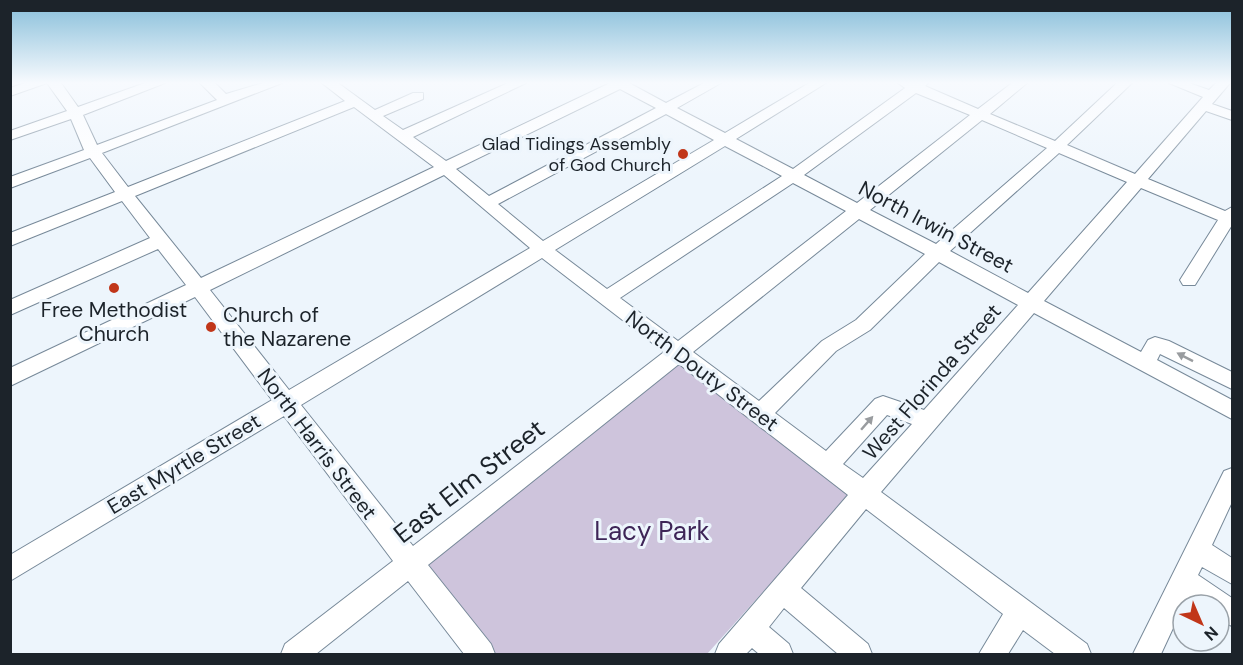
<svg xmlns="http://www.w3.org/2000/svg" width="1243" height="665" viewBox="0 0 1243 665" font-family="'DM Sans',sans-serif">
<style>
.green{fill:#cec4dc}
.lines{fill:none;stroke-linecap:round;stroke-linejoin:round}
.minor-casing{stroke:#778999;stroke-width:2}
.minor{fill:#fff;fill-rule:evenodd}
.oneway{fill:#999c9f}
.poi-dot{fill:#c13619;stroke:#edf5fc;stroke-width:2}
.labels{text-anchor:middle;stroke-width:6;stroke-linejoin:round;paint-order:stroke}
.far-poi-label{font-size:18px;fill:#1c232a;stroke:#edf5fc;text-anchor:end}
.street-label{font-size:21px;fill:#1c232a;stroke:#edf5fc}
.poi-label{font-size:21px;fill:#1c232a;stroke:#edf5fc}
.near-street-label{font-size:26px;fill:#1c232a;stroke:#edf5fc}
.near-park-label{font-size:26px;fill:#3e2557;stroke:#edf5fc}
</style>
<rect width="100%" height="100%" fill="#edf5fc"/>
<path class="green" d="M677,353L864,494L772,582L707,654H481L410,564Z"/>
<g class="lines">
<g class="minor-casing">
<path id="minor" d="M25,83H47L10,96V88Z
M47,83H61L78,107L145,83H165L83,115L97,145L217,100L200,83H215L226,94L263,83H282L102,153L128,187L345,101L322,83H338L375,110L413,93H423V99L383,116L403,130L508,83H526L413,137L446,161L610,83H629L666,103L704,83H721L677,108L725,133L809,83H826L736,139L793,169L905,88L898,83H928L925,86L978,109L1012,83H1027L990,114L1055,141L1117,83H1132L1067,145L1135,174L1203,97L1169,83H1189L1209,90L1216,83H1230L1212,104L1232,111V120L1206,111L1148,179L1225,211L1232,207V225L1195,285H1183L1180,280L1218,220L1141,188L1044,301L1141,352L1148,340L1155,337L1169,341L1232,372V389L1160,354L1157,360L1232,400V419L1034,313L881,492L1087,644L1091,654H1055L1023,630L1008,654H979L1003,614L866,509L801,588L868,644L872,654H838L784,608L769,627L789,644L793,654H759L752,648L746,654H715L719,644L848,495L679,364L428,565L491,644L495,654H464L408,581L316,654H281L285,644L393,561L284,416L10,581V555L272,400L195,297L10,386V368L186,285L158,249L10,315V300L150,238L122,201L10,246V233L115,192L90,158L10,188V177L84,150L71,119L10,140V131L67,111ZM620,89L656,108L489,196L456,169ZM916,93L970,115L857,203L804,175ZM354,107L434,167L201,278L135,196ZM666,114L714,140L543,241L498,204ZM982,120L1047,148L936,244L870,210ZM725,146L782,176L607,289L555,250ZM1059,153L1127,182L1028,293L950,251ZM444,175L530,248L289,390L210,290ZM793,183L846,211L678,341L620,298ZM859,219L925,254L856,320L822,341L759,401L693,352ZM542,258L664,352L413,546L301,405ZM939,262L1018,305L924,410L883,396L875,399L826,451L775,413L836,351L870,330ZM887,415L912,424L863,478L843,464Z
M1232,468V502L1212,545L1232,558V584L1202,567L1198,575L1232,598V626L1219,620V605H1197L1187,598L1161,654H1133L1224,471Z"/>
</g>
<use href="#minor" class="minor"/>
</g>
<defs><path id="oneway-solid" d="M-6-.8H1V-3.2L6.5 0L1 3.2V.8H-6Z" transform="scale(1.5)"/></defs>
<g class="oneway">
<use href="#oneway-solid" transform="translate(1185 357) rotate(-153)"/>
<use href="#oneway-solid" transform="translate(867 423) rotate(-49)"/>
</g>
<linearGradient id="sky" x2="0" y2="1"><stop stop-color="#85bdd9"/><stop offset="0.47" stop-color="#f7fafe"/><stop offset="1" stop-color="#f7fafe" stop-opacity="0"/></linearGradient>
<rect width="1243" height="176" fill="url(#sky)"/>
<g class="poi-dot">
<circle cx="683" cy="154" r="6"/>
<circle cx="114" cy="288" r="6"/>
<circle cx="211" cy="327" r="6"/>
</g>
<g class="labels">
<g class="far-poi-label">
<text x="671" y="150">Glad Tidings Assembly<tspan x="671" dy="21">of God Church</tspan></text>
</g>
<g class="street-label">
<text transform="translate(936 227) rotate(28)" y="7">North Irwin Street</text>
<text transform="translate(702 371) rotate(37)" y="7">North Douty Street</text>
<text transform="translate(932 382) rotate(-49)" y="7">West Florinda Street</text>
<text transform="translate(317 444) rotate(53)" y="7">North Harris Street</text>
<text transform="translate(184 464) rotate(-31)" y="7">East Myrtle Street</text>
</g>
<g class="poi-label">
<text x="114" y="317">Free Methodist<tspan x="114" dy="24">Church</tspan></text>
<text x="223" y="322" text-anchor="start">Church of<tspan x="223" dy="24">the Nazarene</tspan></text>
</g>
<g class="near-street-label">
<text transform="translate(469 481) rotate(-38)" y="9">East Elm Street</text>
</g>
<g class="near-park-label">
<text x="652" y="540">Lacy Park</text>
</g>
</g>
<rect width="1243" height="665" fill="none" stroke="#1c232a" stroke-width="24"/>
<g transform="translate(1201 623) rotate(136)"><circle r="28" fill="#edf5fc" stroke="#99a1a8" stroke-width="1.5"/>
<path d="M0-4.5L10 22L0 15L-10 22Z" fill="#c13619"/>
<text y="-9" font-size="16" font-weight="bold" text-anchor="middle" fill="#1c232a">N</text>
</g>
</svg>
